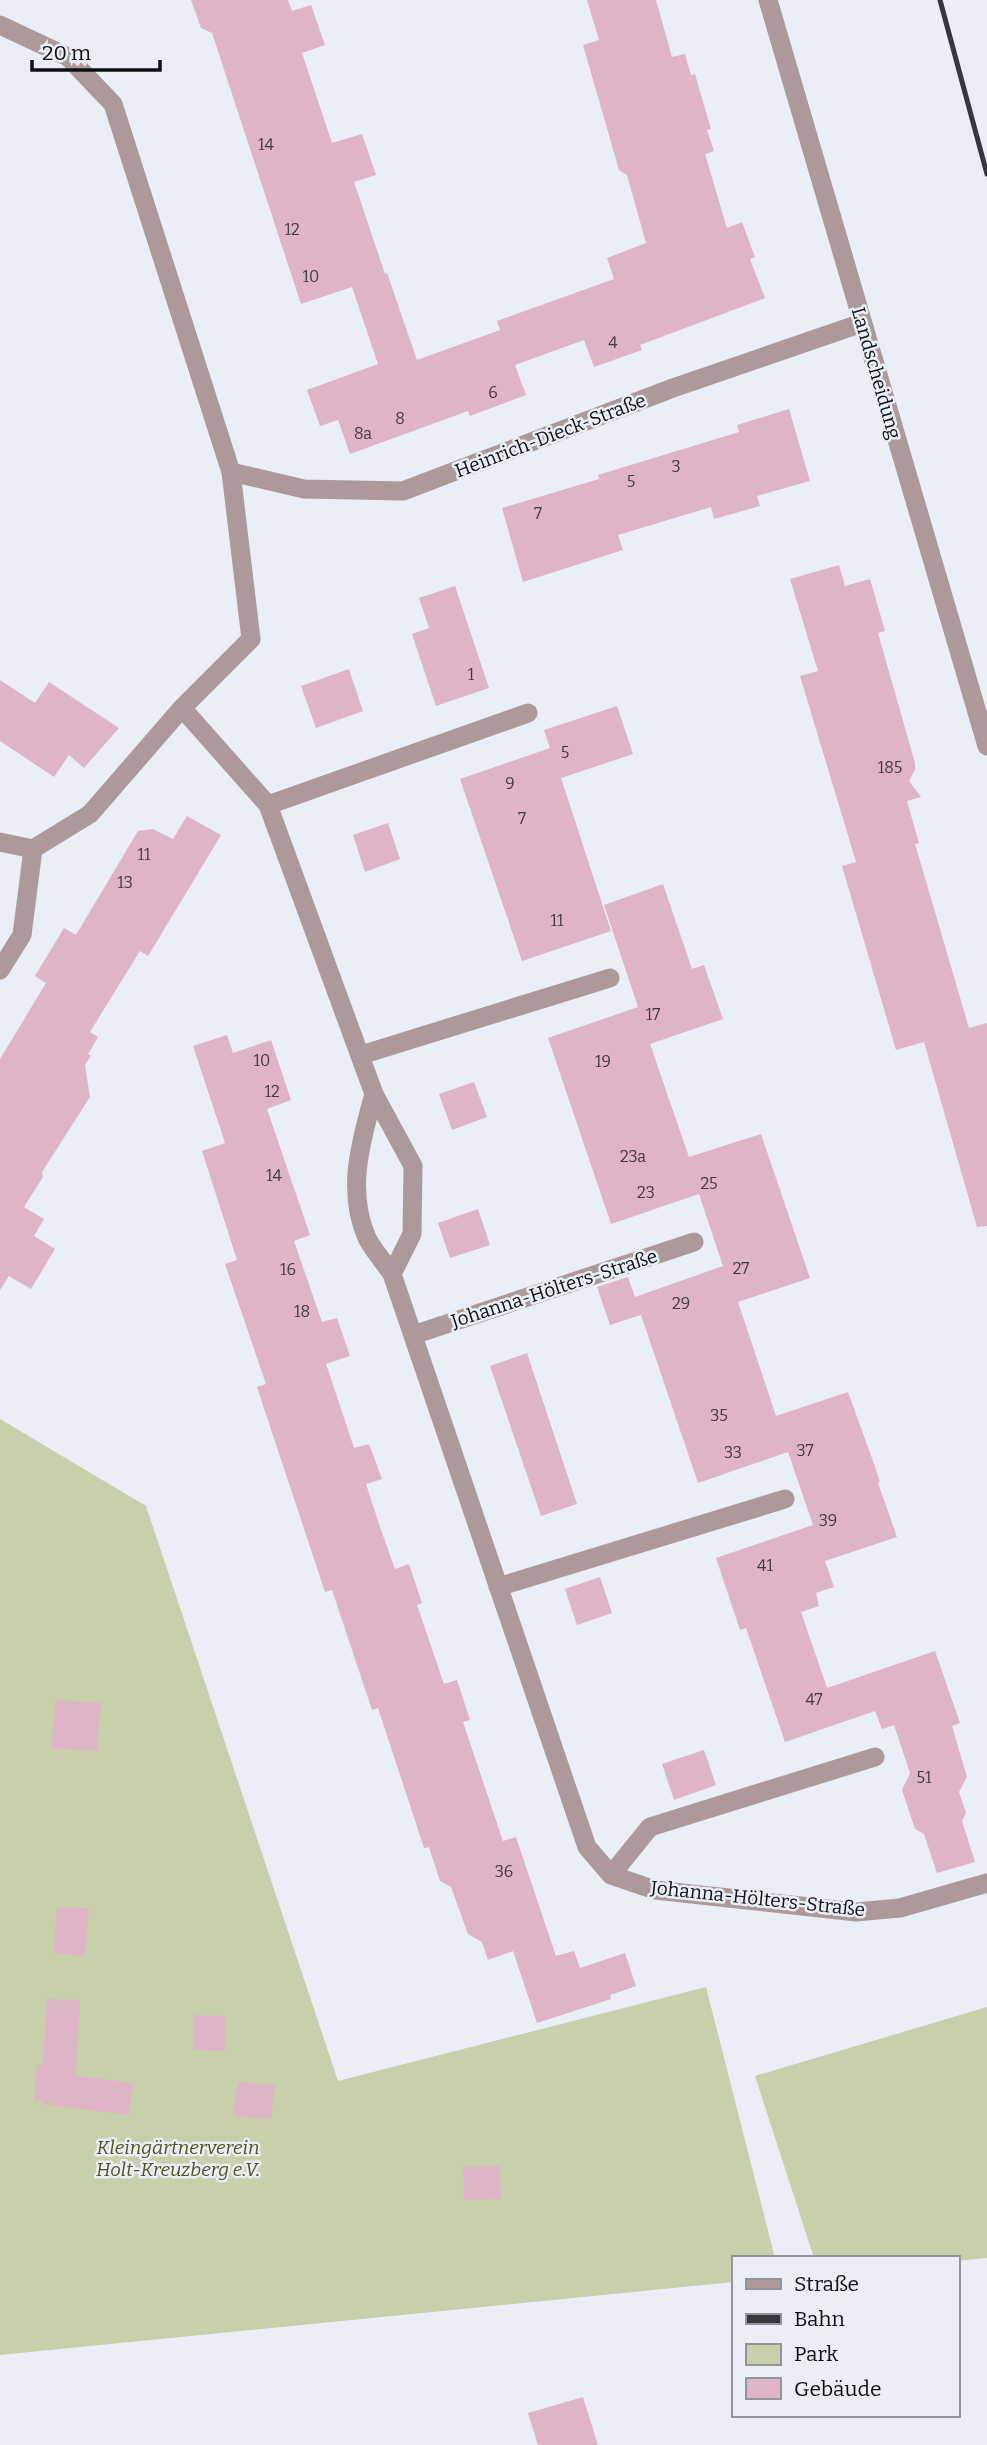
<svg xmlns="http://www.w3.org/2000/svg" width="987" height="2445" viewBox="0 0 987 2445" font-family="Bitter,serif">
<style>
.green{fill:#c7d0aa}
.building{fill:#dfb4c6}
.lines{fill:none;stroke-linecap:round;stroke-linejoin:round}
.minor{stroke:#ad9999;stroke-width:19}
.rail{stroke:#35373b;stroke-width:5}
.labels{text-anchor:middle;stroke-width:5;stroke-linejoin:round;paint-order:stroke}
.number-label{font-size:16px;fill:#423940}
.street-label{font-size:19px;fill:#0e1013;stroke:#eaeef7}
.park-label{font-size:19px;font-style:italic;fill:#4b561b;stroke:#eaeef7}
</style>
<rect width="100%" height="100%" fill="#eaeef7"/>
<path class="green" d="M0,1419L146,1506L338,2081L706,1987L775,2258H733V2282L0,2355Z
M987,2007V2258L957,2261V2258H814L755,2076Z"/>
<path class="building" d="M191,0H288L292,11L311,5L325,45L302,53L332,143L362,134L376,175L354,182L385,274L387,273L417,360L500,330L497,321L614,279L607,258L646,243L627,175L619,170L583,45L599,40L587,0H656L672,57L685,54L691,75L695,74L711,129L707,130L714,151L705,154L727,228L742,222L755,257L750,259L765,298L640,345L642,350L594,367L584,340L515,365L526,395L470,416L468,411L350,454L338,420L320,426L307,390L378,364L352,287L301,304L212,33L201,28Z
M789,409L810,481L757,496L760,506L714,519L711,507L618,535L623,550L523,582L502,508L599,479L598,475L739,432L737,425Z
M839,565L845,586L870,579L885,631L878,633L915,763V770L909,781L921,797L907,801L919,843L915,844L969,1028L987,1023V1226L977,1227L924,1042L896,1050L842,866L856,862L800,676L818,671L790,579Z
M455,586L489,688L436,706L412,634L429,628L419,598Z
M349,669L363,711L316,728L301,686Z
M0,680L35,703L49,682L119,728L84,768L69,755L54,777L0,741Z
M617,706L633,754L561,778L611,931L522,961L460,779L550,748L544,730Z
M187,816L221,835L148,956L140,951L90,1032L98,1037L88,1054L91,1056L85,1065L90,1097L42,1172L43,1177L24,1207L44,1219L34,1236L55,1249L31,1289L9,1276L0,1290V1059L46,983L35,976L64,928L76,935L138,831L153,829L173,839Z
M388,823L400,859L365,872L353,835Z
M663,884L692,969L704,965L723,1019L650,1044L689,1157L761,1134L810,1278L738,1302L776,1416L848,1392L874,1464L880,1482L878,1483L897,1537L825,1561L834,1587L816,1593L819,1606L801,1612L827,1688L935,1651L960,1723L952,1726L967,1777L959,1792L966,1813L962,1821L975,1862L937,1873L924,1834L915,1829L902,1790L910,1773L894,1725L882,1729L875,1711L785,1742L746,1628L740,1630L716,1558L813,1525L788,1452L698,1483L641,1315L610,1325L597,1287L628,1277L635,1297L723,1266L699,1194L611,1224L548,1038L638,1007L604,905Z
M227,1035L233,1053L271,1040L291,1100L267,1109L310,1235L294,1241L322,1322L337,1318L350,1356L326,1364L354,1448L369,1444L382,1479L366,1484L380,1527L395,1569L409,1564L422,1603L417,1605L444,1684L457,1680L470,1720L463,1722L503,1841L516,1837L556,1956L574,1951L580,1968L625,1953L636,1986L610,1995L611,1999L537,2023L513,1951L488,1960L482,1942L468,1934L451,1887L440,1881L429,1847L424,1848L378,1708L372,1710L332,1590L325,1592L257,1387L266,1384L225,1264L237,1260L202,1151L225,1143L193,1046Z
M474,1082L487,1117L452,1130L439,1094Z
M478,1209L490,1245L450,1258L438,1223Z
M527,1353L577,1504L541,1516L490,1366Z
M600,1577L612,1613L577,1625L565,1589Z
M56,1700L101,1703L97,1751L51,1748Z
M704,1750L716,1785L674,1800L662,1764Z
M57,1907L89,1908L85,1956L54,1953Z
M47,1999L80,2000L76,2076L133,2083L129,2115L42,2104V2101L34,2100L37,2065H43Z
M193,2015L226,2016L225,2051L193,2050Z
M238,2082L275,2085L271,2119L233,2116Z
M499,2166L501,2199L464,2200L463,2167Z
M583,2397L598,2445H538L528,2413Z"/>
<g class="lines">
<path class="minor" d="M768,0L987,746
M0,25L68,57L113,104L231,472L251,639L182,708L90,814L33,849L0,842
M231,472L304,489L403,491L673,388L862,323
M182,708L268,805L374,1094L413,1166L412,1234L392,1274
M268,805L528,713
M0,970L22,935L33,849
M361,1055L610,978
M374,1094C361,1141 346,1190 367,1238C373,1250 384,1262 392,1274L587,1847L611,1875L655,1890L856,1912L900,1908L987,1883
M413,1335L694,1242
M498,1587L785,1499
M611,1875L650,1827L875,1757"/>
<path class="rail" d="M940,0L987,174"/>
</g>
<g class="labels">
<g class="number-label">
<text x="266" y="150">14</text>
<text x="292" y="235">12</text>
<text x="311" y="282">10</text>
<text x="613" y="348">4</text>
<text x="493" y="398">6</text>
<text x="400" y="424">8</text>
<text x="363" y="439">8a</text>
<text x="676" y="472">3</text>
<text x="631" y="487">5</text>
<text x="538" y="519">7</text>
<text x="471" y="680">1</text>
<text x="565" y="758">5</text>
<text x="890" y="773">185</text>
<text x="510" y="789">9</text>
<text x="522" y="824">7</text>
<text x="144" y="860">11</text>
<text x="125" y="888">13</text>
<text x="557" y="926">11</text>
<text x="653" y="1020">17</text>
<text x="262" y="1066">10</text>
<text x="603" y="1067">19</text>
<text x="272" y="1097">12</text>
<text x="633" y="1162">23a</text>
<text x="274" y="1181">14</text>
<text x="709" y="1189">25</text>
<text x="646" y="1198">23</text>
<text x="741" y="1274">27</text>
<text x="288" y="1275">16</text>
<text x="681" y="1309">29</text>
<text x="302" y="1317">18</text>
<text x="719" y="1421">35</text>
<text x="805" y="1456">37</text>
<text x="733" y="1458">33</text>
<text x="828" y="1526">39</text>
<text x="765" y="1571">41</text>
<text x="814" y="1705">47</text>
<text x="924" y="1783">51</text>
<text x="504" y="1877">36</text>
</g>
<g class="street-label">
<text transform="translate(877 373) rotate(74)" y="7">Landscheidung</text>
<text transform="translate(550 435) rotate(-21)" y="7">Heinrich-Dieck-Straße</text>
<text transform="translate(554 1288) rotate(-18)" y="7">Johanna-Hölters-Straße</text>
<text transform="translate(758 1898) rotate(6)" y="7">Johanna-Hölters-Straße</text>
</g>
<g class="park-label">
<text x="178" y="2154">Kleingärtnerverein<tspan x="178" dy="22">Holt-Kreuzberg e.V.</tspan></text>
</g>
</g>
<rect x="732" y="2256" width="228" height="161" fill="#eaeef7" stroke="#92959c" stroke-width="2"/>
<rect x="746" y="2279" width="35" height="10" fill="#ad9999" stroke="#92959c" stroke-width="2"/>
<text x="794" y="2291" font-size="21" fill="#0e1013">Straße</text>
<rect x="746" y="2314" width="35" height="10" fill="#35373b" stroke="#92959c" stroke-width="2"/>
<text x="794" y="2326" font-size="21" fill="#0e1013">Bahn</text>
<rect x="746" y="2344" width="35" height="21" fill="#c7d0aa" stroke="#92959c" stroke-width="2"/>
<text x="794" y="2361" font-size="21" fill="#0e1013">Park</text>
<rect x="746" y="2378" width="35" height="21" fill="#dfb4c6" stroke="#92959c" stroke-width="2"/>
<text x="794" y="2396" font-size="21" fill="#0e1013">Gebäude</text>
<path d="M32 60v10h128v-10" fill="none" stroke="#0e1013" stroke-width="3.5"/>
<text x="42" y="60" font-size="21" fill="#0e1013" stroke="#eaeef7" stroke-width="5" paint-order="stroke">20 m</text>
</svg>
